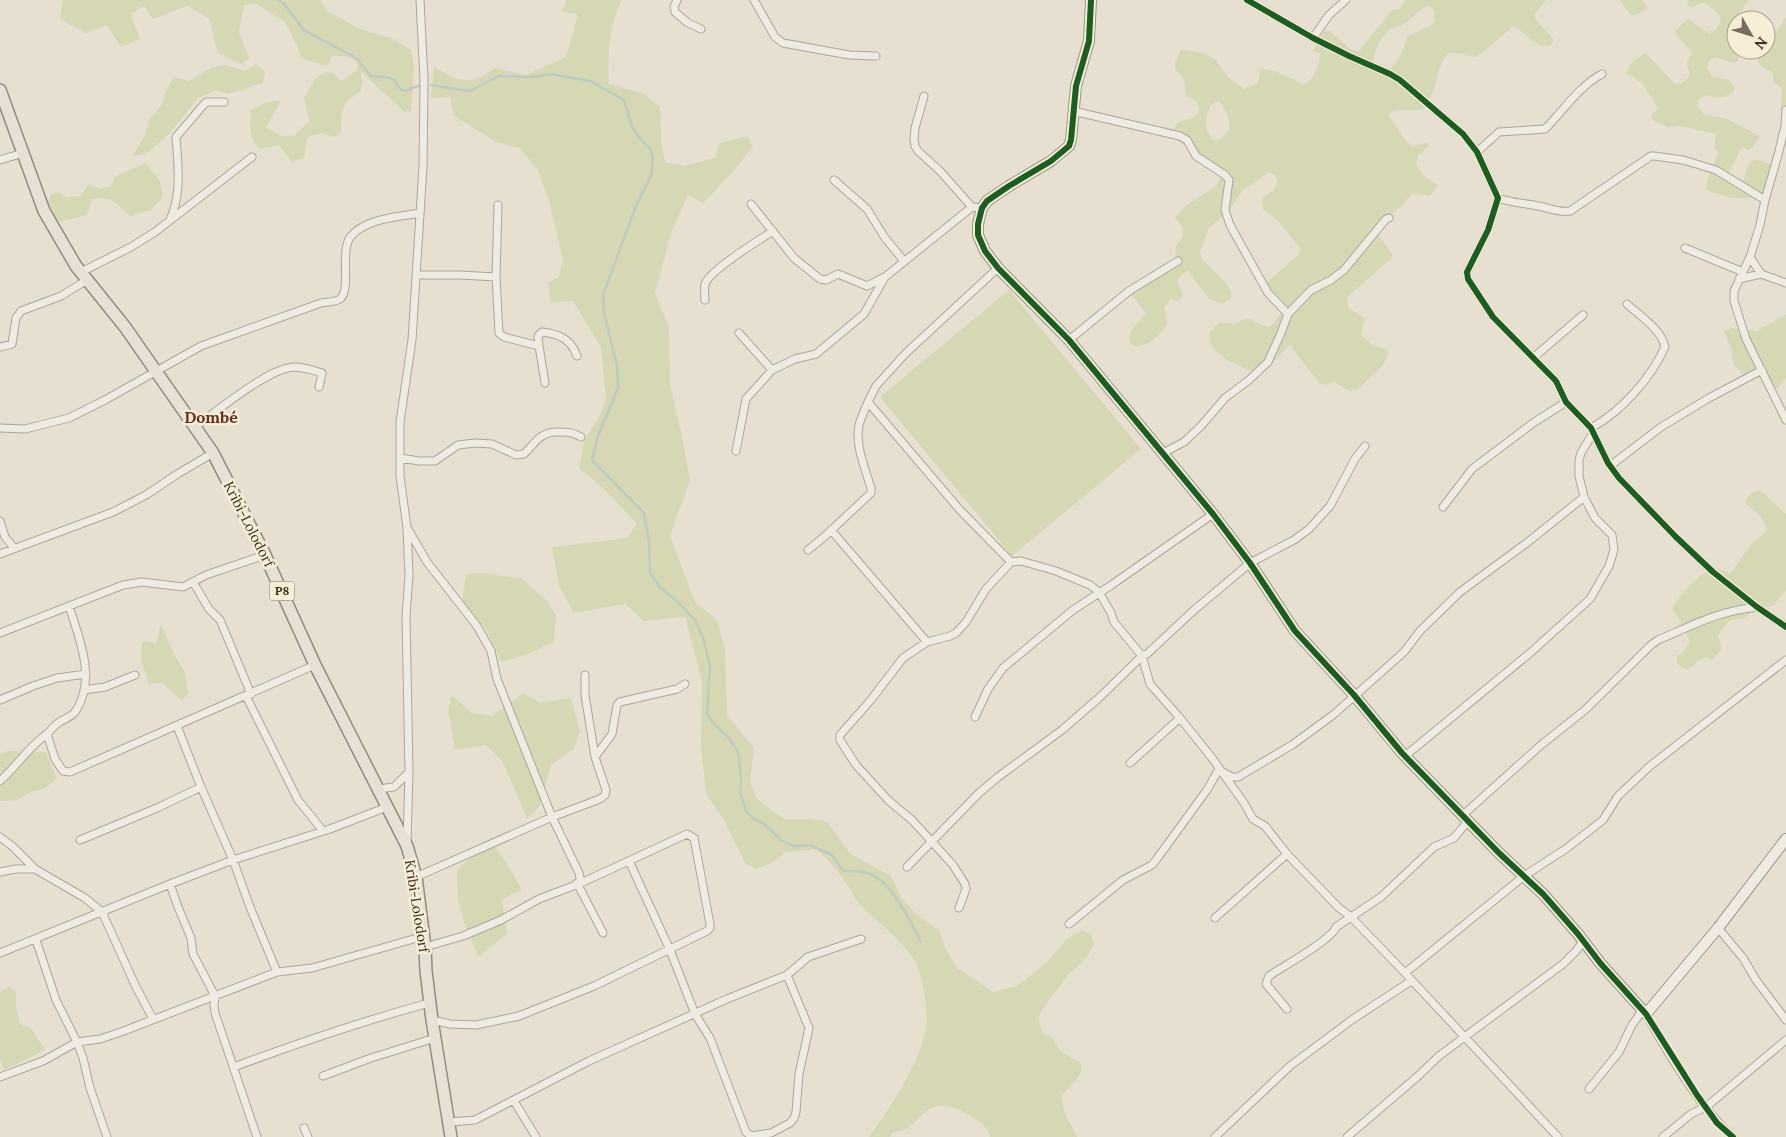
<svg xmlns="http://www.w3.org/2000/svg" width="1786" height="1137" viewBox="0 0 1786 1137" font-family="Lora,serif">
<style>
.green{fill:#d6d7b3;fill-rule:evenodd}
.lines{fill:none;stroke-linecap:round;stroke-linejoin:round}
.stream{stroke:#bcccc2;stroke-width:2.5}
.street-casing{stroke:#ada599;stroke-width:9}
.secondary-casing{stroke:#9c958a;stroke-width:12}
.primary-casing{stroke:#928b80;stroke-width:14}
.street{stroke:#efebe3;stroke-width:7}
.secondary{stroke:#efebe3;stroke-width:10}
.primary{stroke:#e6e1d4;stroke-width:11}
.cycleway-casing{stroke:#f7eed8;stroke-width:9}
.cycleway{stroke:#1b5e20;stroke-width:6}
.labels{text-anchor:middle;stroke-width:5;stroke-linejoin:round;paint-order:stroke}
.shield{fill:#f7eed8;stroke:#756857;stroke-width:1}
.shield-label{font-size:12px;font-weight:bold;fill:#3d2e20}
.street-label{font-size:14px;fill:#3d2e20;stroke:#f7eed8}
.quarter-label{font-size:16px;font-weight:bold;fill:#6b2e1e;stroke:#f7eed8}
</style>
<rect width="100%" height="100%" fill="#e7e0d1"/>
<path class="green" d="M63,0H320L327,11L360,29L391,38L411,50L414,66L411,111L405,112L360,71L363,82L360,92C341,103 341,111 341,132L334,137L322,133L307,137L304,158L292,162L279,145L260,149C248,139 250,124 251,110L264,103L281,100L266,128L282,136H294L309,121L304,98C310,89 318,68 332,73C336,75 339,79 342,81L358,69L357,61L345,56H332L327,66L300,58L298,48L285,22L257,4L244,5L239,32L249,58L242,64L218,53L209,18L187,6L153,19L144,6L131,14L140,39L121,47L107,25L86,33L60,19Z
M567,0H622C609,25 607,56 609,84L644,94L660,107L661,141L665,162L683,166L715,158L720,143L748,136L753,147L732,173L703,203L688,195L672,231L655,293L669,327L670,385L682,436L690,480L670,536L695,602L717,620L725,650L727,715L754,748L750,781L755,796L765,806L785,819H812L827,822L851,854L891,876L901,897L916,914L939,931L945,947L956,967L993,992L1013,987L1021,983L1046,963L1068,938L1082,930L1091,934L1094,944L1087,957L1068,975L1043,1008L1038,1018L1043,1034L1052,1038L1061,1052L1080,1062L1082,1070L1077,1079L1061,1096L1065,1114L1077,1137H990C989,1128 980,1122 972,1117C960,1109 942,1100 928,1110C915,1119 912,1131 893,1132L890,1137H869C892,1105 916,1069 926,1030C929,1015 923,977 916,963C902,938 877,923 858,902C854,898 852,891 848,886C840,873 828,859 816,849L786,852L773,862L756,869L745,863L724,820L706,794L701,747L702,681L685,617L644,621L625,604L574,613L559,586L552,547L627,538L637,524L604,489L579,468L585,438L597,421L606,400L601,347L573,301L551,303L548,283L559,277L563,259L549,201L538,170L520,148L496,142L453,115L450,97L431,98L434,67C461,82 468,87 495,68L526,75L566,57L578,15L562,11Z
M1406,0H1546L1534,15L1537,21L1554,40L1550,46H1540L1514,26L1481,54L1474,57L1454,52L1447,54L1442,62L1431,97L1423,109C1410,112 1402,108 1389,113V116L1407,142L1413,146L1426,143L1430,146L1418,155L1416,165L1424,176L1438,185L1430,196L1413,193L1401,206L1387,217L1377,233L1392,254V258L1347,297L1348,307L1364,318L1361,335L1371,344L1387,350L1388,353L1383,365L1357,390L1350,391L1334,382L1327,385L1320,384L1290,345L1266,369L1256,373C1239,366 1208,356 1209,333C1218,323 1220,320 1234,325C1251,311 1252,325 1270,327L1281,314L1278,301L1265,284L1298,255L1300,248L1277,220L1263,209L1262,198L1273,191L1278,181L1275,175L1269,172L1242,191L1228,212L1209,228L1200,251L1201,258L1226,283L1231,292V299L1222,304L1209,299L1188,271L1185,272L1177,280L1183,296L1178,301L1171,299L1164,308C1165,313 1168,318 1167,323C1165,332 1139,355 1131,343C1129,340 1129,335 1131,332C1134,326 1141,319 1146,314L1130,292L1175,262L1176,246L1183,235V229L1175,217L1187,205L1215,187L1224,172L1197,155L1188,146L1176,140L1172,134L1177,123C1186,118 1196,121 1200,109L1195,100L1186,96L1184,79L1175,69V62L1181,50L1201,52L1216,60L1228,77L1244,89L1258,83L1260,69C1276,69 1291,79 1305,85C1313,79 1321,64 1320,53L1313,51L1324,32L1330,31L1350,49L1359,51L1392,10L1399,9ZM1429,5L1434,11L1435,21L1430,26L1407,37C1403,50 1399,66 1385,71L1379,68L1374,63C1372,53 1381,37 1388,31C1394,27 1401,26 1407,22C1414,16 1420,9 1429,5ZM1219,101C1227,112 1230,118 1229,131L1219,140H1214C1203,131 1205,116 1211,105Z
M1619,0H1642L1648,8L1638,14L1631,15Z
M1689,0H1748L1734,24L1736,27V50H1742L1738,61L1734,63L1714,57L1709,61L1707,68L1712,76L1729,80L1734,85V91C1723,99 1718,99 1706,95L1699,99L1697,105L1703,114L1727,119L1760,136L1752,148L1749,150L1742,147L1729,172L1731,178L1740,182L1743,181C1750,161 1750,155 1771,164C1771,178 1767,189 1759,200L1752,198H1731L1707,190L1706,184L1718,153L1714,147L1716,134L1679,126L1668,127L1653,120L1651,117L1658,108L1641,82L1627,74C1629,63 1636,58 1646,53L1674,83L1680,84L1688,78L1690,72L1688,69L1687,62L1692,53L1676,34V30L1688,19L1710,34C1730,19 1718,13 1703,2L1691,8L1687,3Z
M1786,17V115L1781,109L1782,88L1774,83L1773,73C1760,67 1756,66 1758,50H1766V41L1775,33Z
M256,64L265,72L263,83L227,94L216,90L198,98L169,134L147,153L132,157L145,135L149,120L161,106L166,91L174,77L189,81L212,67L226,65L245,71Z
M145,163L160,181L163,197L151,210L130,216C114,203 116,196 92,199L87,215L58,222L48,203L51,194L60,192L66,197L80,196L89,184L101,189L111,186L115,177Z
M1009,290L1141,449L1012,556L880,397Z
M1786,314V378L1778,387L1772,390C1763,381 1757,373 1744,375L1734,365L1732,358V351L1724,331L1732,328L1757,331Z
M1760,490L1786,514V590L1775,604L1770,607H1763L1756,608L1745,618L1731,620L1721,630L1718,637L1721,643V650L1712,660L1706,657L1699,660L1688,670L1682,668L1677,663V656L1683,652L1690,642L1680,620L1672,608C1679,595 1701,573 1715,567L1730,574L1752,543L1763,535L1767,529L1761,517L1745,503C1748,495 1752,492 1760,490Z
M481,573L521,578L546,600L556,615L554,642L525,655L501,662L486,629L462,601L466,575Z
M161,624L173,652L185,673L188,694L182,701L162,683L149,684L141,660L142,641L156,643Z
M523,693L540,703L571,698L580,731L574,749L551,765L539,807L527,818L502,761L486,745L455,750L448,710L452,695L471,713L492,716Z
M8,751L46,752L57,779L43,789L34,791L16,800L0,801V754Z
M495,847L508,865L522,890L502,899L507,934L478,957L464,922L458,899L457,869L473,856Z
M9,987L16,992V1006L20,1024L31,1028L45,1050L4,1070L0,1059V992Z"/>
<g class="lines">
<path class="stream" d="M278,0L283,3L304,30L356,58L371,76L386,77L395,80L400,89L405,91L421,85
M431,85L470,91L499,76L534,77L550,74L590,81L624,100L632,127L641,140L650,148L653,159L651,176L636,206L603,295L604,313L617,366L618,388L598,436L592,460L644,513L649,543L650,573L660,587L678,602L695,620L703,638L710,666L707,714L713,723L729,738L738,752L741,777L740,792L746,811L754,819L764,824L781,840L793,846L810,845L832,855L843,871C852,871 863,871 870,874C893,883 910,921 921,942"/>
<g class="street-casing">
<path id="street" d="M677,0L674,7L675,12L688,23L701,29
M754,0L775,37L783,43L849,55L876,56
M1247,0L1313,38L1349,56L1390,74L1400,80L1463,134L1477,152L1498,198L1488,230L1467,272L1468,279L1493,317L1556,381L1566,402L1591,428L1608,463L1619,478L1676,537L1713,572L1757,607L1786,627
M1313,38L1329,15L1346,0
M924,96L915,128L914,139L915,146L918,151L940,171L972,207
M1786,110L1785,126L1778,155L1765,200L1760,225L1750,257L1734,291V301L1746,339L1786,420
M1073,111L1180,136L1187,140L1196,156L1225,175L1229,180L1225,210L1230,225L1268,293L1288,314
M1477,152L1499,132L1545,129C1564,110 1578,87 1602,74
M0,160L23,153
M834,180L867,209L885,238L904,261
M1498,198C1512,203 1524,203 1538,206C1550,208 1558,213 1570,211L1651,156H1654L1683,160L1716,170L1765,200
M751,204L794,258L820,279L826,280L838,274L867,286L885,277L972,207L982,208
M170,220C182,193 178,166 176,137L206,102H224
M1685,248L1743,272
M1750,257L1761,274L1786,283
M998,268L906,353L876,386L868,402L959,509L1011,562L1021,561L1056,571L1090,585L1099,592L1111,613L1114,622L1142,656L1150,684L1180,718L1212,758L1244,803L1253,819L1265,826L1287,854L1338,907L1351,917L1405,973L1558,1137
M81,272L131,247L155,232L252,157
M416,275H461L496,277L499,333L504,337L539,346L545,383
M496,277L498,205
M1739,279L1761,274
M705,300C705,295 704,289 705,284C710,270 759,240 773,231
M739,333L772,370L795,359L816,354L864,314L885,277
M1069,340L1129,291L1178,261
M539,346L538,336L542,332C559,334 571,339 577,356
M0,347L12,344L16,318L21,311L61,296L87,280
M1533,358L1583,315
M195,427C217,411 263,373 288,368C298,365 312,370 322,373L319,387
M0,428L25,429L69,418L105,400L201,346L321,303C327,302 336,302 340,299C352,289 339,251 351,236C367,218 398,217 420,213
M1591,428C1621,412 1651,378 1665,347C1661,329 1640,316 1627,304
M736,451L746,399L772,370
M1163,453L1184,442L1201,426L1225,398L1249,380L1268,362L1281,333L1288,314L1311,290L1331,280L1344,270L1386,219L1389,218
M400,458L419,461H435L458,445L475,443L492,444L516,455L524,454C535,443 540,432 557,432C569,432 571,432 581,437
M1610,466L1661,427L1709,398L1762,370
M1443,507L1472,469L1533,423L1566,402
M0,521L5,537L14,548
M408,529L427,562L477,626L491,651L497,679L552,817L579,873L581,883
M831,530L927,642
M808,550L824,537L871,493V488C865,468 855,446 859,425C861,417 865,410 868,402
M0,554L113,512L146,495L179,473L213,453
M193,582L209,609L220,620L251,694
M0,633L123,585L142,582L183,587L206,575L265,555
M585,675V695L595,757
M84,690L105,687L135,675
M246,696L298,800L323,831
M0,700L33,686L57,678L86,674
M975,717L988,689L1003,668L1073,610L1110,586L1213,514
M177,726L201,787L233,860L250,907L277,972
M47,734C51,730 54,726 58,723C65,718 73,717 77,709C96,677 79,638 69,606
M1405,756L1530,653L1590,599L1609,566L1614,550L1612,535L1595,518L1584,497L1579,476V460L1581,453L1593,433
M1130,763L1180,718
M1223,772L1232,777H1238L1292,745L1333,715L1404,652L1420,631L1460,592L1528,542L1584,497
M0,781C17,766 28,747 47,734L55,759L63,771L70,772L315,665
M378,789L394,787L409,772
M1463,815L1541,745L1585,710L1651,645L1658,640C1693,625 1719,611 1757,607
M0,837L12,846L35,869L85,898L102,912L136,987L153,1019
M80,840L157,808L201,787
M407,842L409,772L406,616L409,575L407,528L400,476V422L412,340L423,167L424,80L420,0
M629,861L670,950L695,1014L710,1038L746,1132L751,1136L771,1133L790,1123L794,1118L796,1112L799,1074L809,1028L787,975
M907,867L979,793L998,777L1062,730L1100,697L1142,656L1147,654L1193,611L1250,563L1294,540L1309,529L1330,506L1355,459L1365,446
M0,872L16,869H35
M416,877L552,817L600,799L605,795L606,790L595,757L612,734L617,705L620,702L677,689L685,684
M577,883L603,933
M170,884L178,907L191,938L193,954L215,996L214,1005L215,1013L257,1137
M959,908L966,889L965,884L953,865L912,820L889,801L856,765L840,740V735L870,701L903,658L927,642L950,636L956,633L966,622L986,589L1011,562
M1215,918L1287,854
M1069,924L1123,880L1152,865L1156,860L1207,790L1219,769
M1718,928L1743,958L1756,980L1786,1020
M36,940L56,1000L77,1042L100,1039L121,1032L277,972L312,968L424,936
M425,947L463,936L501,920L539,899L581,883L687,834L694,838L710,924V928L707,931L594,986L519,1016L476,1025L450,1024L432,1020
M0,953L170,884L233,860L330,829L387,807
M1405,973L1524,876L1567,848L1603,820L1618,796L1650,766L1786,660
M1287,1009L1266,984L1269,976C1282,967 1333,939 1336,927L1381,897L1434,847L1454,838L1468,821
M1646,1014C1668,1054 1700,1108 1733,1137
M234,1067C298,1043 363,1021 429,1003
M323,1076L371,1058L435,1038
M0,1077L43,1061L77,1042L83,1058L90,1088L107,1137
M1589,1089L1619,1052L1632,1025L1642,1011
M514,1101L536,1137
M450,1122L475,1120L589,1061L727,999L787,975L808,957L861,939
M304,1128L308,1137
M1215,1137L1290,1066L1353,1019L1411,981
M1347,1137L1417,1077L1439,1056L1563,964L1577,950L1583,941
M1663,1137L1691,1114L1706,1107L1786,1040"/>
</g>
<g class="secondary-casing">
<path id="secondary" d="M1091,0L1089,41L1076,86L1071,140L1069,146L1051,161L1009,186L987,201L982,208L978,224V235L985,251L998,268L1069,340L1213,514L1250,563L1295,631L1354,695L1402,753L1499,853L1543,894L1578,934L1601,964L1646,1014L1718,928L1786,839"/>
</g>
<g class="primary-casing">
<path id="primary" d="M0,90L44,211L76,266L125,327L213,453L265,555L315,665L407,846L416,877L425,947L426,971L432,1020L451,1137"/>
</g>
<use href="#street" class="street"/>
<use href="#secondary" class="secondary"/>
<use href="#primary" class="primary"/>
<g class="cycleway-casing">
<path id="cycleway" d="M1091,0L1089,41L1076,86L1071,140L1069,146L1051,161L1009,186L987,201L982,208L978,224V235L985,251L998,268L1069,340L1213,514L1250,563L1295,631L1354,695L1402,753L1499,853L1543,894L1578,934L1601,964L1646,1014L1697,1095L1717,1123L1733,1137
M1247,0L1313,38L1349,56L1390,74L1400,80L1463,134L1477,152L1498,198L1488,230L1467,272L1468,279L1493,317L1556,381L1566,402L1591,428L1608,463L1619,478L1676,537L1713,572L1757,607L1786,627"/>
</g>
<use href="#cycleway" class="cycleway"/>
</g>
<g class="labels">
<rect class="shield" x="269.5" y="581.5" width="25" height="19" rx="4"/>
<g class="shield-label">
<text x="282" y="595">P8</text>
</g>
<g class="street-label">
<text transform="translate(249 524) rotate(63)" y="5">Kribi-Lolodorf</text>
<text transform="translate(417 906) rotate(81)" y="5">Kribi-Lolodorf</text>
</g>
<g class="quarter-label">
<text x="211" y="423">Dombé</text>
</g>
</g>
<g transform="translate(1751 35) rotate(129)"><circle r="24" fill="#f7eed8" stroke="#ada18e"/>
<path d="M0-4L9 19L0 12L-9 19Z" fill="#786c5e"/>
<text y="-8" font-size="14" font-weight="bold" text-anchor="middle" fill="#3d2e20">N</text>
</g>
</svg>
